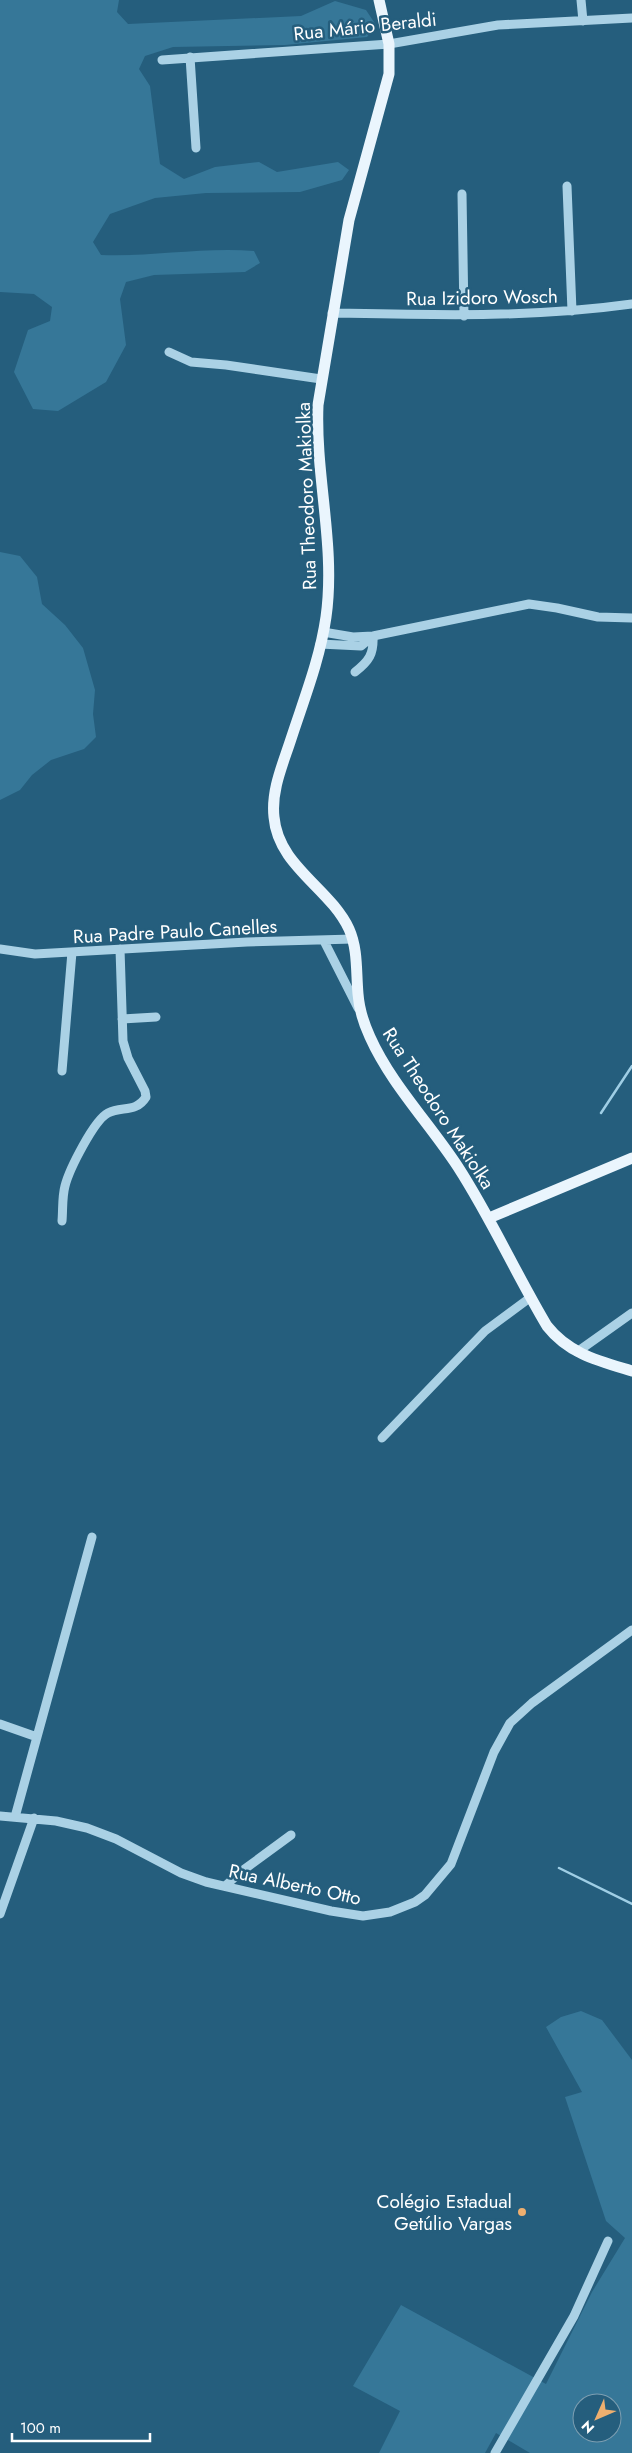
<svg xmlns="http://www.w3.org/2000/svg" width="632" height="2453" viewBox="0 0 632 2453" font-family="Jost,sans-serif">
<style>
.green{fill:#367798;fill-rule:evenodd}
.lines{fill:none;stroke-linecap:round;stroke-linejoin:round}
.stream{stroke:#9fcee5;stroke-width:2.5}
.minor{stroke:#aad1e5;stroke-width:9}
.major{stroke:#eaf5fd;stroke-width:11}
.poi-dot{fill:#eeaf6f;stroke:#255e7d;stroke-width:2}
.labels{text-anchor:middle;stroke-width:5;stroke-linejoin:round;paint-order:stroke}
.street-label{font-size:19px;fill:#fff;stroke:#255e7d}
.poi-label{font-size:19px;fill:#fff;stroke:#255e7d;text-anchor:end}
</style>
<rect width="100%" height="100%" fill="#255e7d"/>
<path class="green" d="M0,0H119L117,12L128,24L301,16L335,1L366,10L376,25L367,37L285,45L173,47L145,56L139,69L150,86L160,164L184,179L215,167L259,162L277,172L338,162L349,170L342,180L300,192L206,193L155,198L110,214L93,242L101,255C152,257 203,247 254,251L260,263L245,272L154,275L126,282L120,299L126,345L106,382L58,411L33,409L14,372L28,330L50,321L52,307L34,294L0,292Z
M0,552L20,556L37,577L42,604L65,625L83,648L95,690L93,714L96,737L84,749L51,760L32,775L20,790L0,800Z
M581,2011L602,2020L632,2060V2453H530L496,2433L485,2453H379L400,2411L353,2386L401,2305L546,2384L592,2292L625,2238L606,2221L565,2097L582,2092L546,2027L561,2017ZM582,2403H612V2433H582Z"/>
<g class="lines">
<path class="stream" d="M601,1113L632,1066
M559,1868L632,1904"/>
<path class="minor" d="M581,0L583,21
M190,57L196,148
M162,60L389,44L498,25L632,18
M567,186L572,311
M462,194L464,316
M332,313C433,315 532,318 632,304
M169,352L191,362L226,365L321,379
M323,632L353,637L373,636L529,604L557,608L598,617L632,618
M320,644L361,646L373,636
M355,672C369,661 374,654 373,636
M324,941L358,1008
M0,949L35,954L247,942L353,939
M122,1019L156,1017
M62,1071L72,952
M62,1221C63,1209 62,1197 65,1186C69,1170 94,1120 108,1113C122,1106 136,1113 146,1097L145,1091L128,1058L123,1041L120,949
M577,1352L632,1313
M382,1438L485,1331L531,1297
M0,1724L37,1737
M0,1816L56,1821L87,1828L116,1839L181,1873L206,1882L331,1911L363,1916L390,1912L415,1902L425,1895L451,1864L494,1752L510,1723L532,1703L632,1630
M15,1817L92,1537
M225,1886L242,1871L291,1835
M0,1914L34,1818
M495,2453L574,2316L608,2241"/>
<path class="major" d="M379,0L389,44V74L349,220L318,405C315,476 336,546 326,617C320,659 304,699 291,739C283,764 271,790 274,817C278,866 330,888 349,929C358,949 356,972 358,994C359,1008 364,1024 370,1037C391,1084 430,1124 458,1167C491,1218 516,1274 547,1326C569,1354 599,1361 632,1371
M489,1218L632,1158"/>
</g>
<circle class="poi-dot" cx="522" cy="2212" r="5"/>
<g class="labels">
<g class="street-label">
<text transform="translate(365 26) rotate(-6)" y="7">Rua Mário Beraldi</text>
<text transform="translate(482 297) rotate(-1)" y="7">Rua Izidoro Wosch</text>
<text transform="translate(306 496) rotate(-92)" y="7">Rua Theodoro Makiolka</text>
<text transform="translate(175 931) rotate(-3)" y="7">Rua Padre Paulo Canelles</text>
<text transform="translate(439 1108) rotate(57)" y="7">Rua Theodoro Makiolka</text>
<text transform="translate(295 1884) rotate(12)" y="7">Rua Alberto Otto</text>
</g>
<g class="poi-label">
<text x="512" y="2208">Colégio Estadual<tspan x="512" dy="22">Getúlio Vargas</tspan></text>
</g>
</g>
<g transform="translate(597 2418) rotate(225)"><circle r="24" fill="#255e7d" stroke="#7c9eb1"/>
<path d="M0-4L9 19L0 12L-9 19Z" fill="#eeaf6f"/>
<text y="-8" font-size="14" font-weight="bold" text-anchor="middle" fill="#ffffff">N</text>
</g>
<path d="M12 2433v8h138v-8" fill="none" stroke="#ffffff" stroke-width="2.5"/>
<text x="20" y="2433" font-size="15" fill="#ffffff" stroke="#255e7d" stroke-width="4" paint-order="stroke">100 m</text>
</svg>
